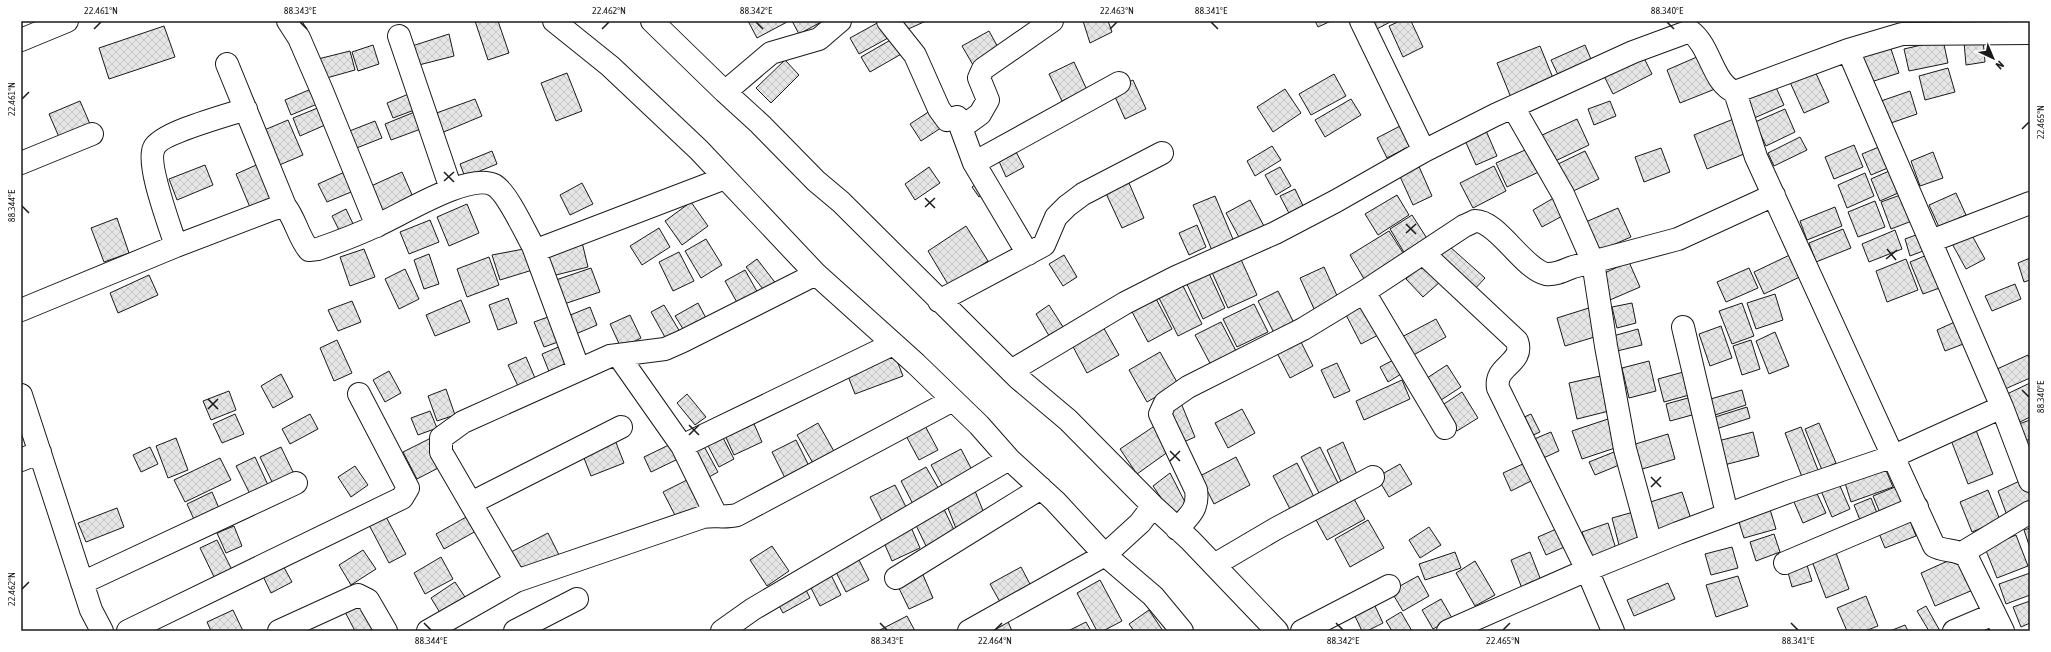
<svg xmlns="http://www.w3.org/2000/svg" width="2051" height="652" viewBox="0 0 2051 652" font-family="'Asap Condensed',sans-serif">
<style>
.building{fill:url(#building-cross-hatch);stroke:#1a1a1a}
.lines{fill:none;stroke-linecap:round;stroke-linejoin:round}
.minor-casing{stroke:#1a1a1a;stroke-width:24}
.minor{stroke:#fff;stroke-width:22}
.ticks{fill:none;stroke:#1a1a1a;stroke-width:1.5}
.neatline{fill:none;stroke:#1a1a1a;stroke-width:1.5}
.ticks-label{font-size:10px;text-anchor:middle;fill:#1a1a1a}
</style>
<defs>
<pattern id="building-cross-hatch" width="8" height="8" patternUnits="userSpaceOnUse"><rect width="8" height="8" fill="#e6e6e6"/><path d="M0 0l8 8M0 8l8-8" fill="none" stroke="#c5c5c5"/></pattern>
</defs>
<rect width="100%" height="100%" fill="#fff"/>
<path class="building" d="M475,21H498L509,53L488,60Z
M748,21H787V22L757,38Z
M792,21H823L799,34Z
M902,21H926L906,30Z
M1083,21H1108L1112,32L1090,43Z
M1315,21H1331L1318,27Z
M1368,21H1392L1373,31Z
M1400,21H1411L1423,47L1403,57L1389,26Z
M879,22L888,38L859,54L850,38Z
M164,26L175,57L109,79L99,48Z
M989,31L1000,51L973,65L962,46Z
M449,34L454,56L411,67L406,48Z
M894,38L903,53L870,72L861,57Z
M1943,40L1948,63L1909,71L1904,49Z
M1983,40L1985,62L1966,65L1964,42Z
M1889,43L1899,73L1871,82L1861,52Z
M373,45L379,64L358,71L352,52Z
M1585,45L1593,64L1560,79L1551,60Z
M1540,46L1555,83L1512,100L1497,63Z
M1640,50L1652,74L1613,94L1601,70Z
M350,51L355,70L323,79L318,59Z
M1706,53L1720,87L1680,103L1667,70Z
M785,60L799,75L771,103L756,88Z
M1074,62L1087,90L1062,101L1049,74Z
M1948,68L1955,92L1925,100L1919,76Z
M1814,69L1829,102L1804,113L1789,80Z
M567,73L582,111L556,121L541,83Z
M1334,74L1346,96L1311,115L1299,94Z
M1133,80L1146,109L1125,119L1112,90Z
M1774,83L1784,105L1752,119L1742,96Z
M316,87L322,102L291,115L285,100Z
M1285,89L1301,113L1273,132L1257,107Z
M1910,91L1917,114L1888,124L1881,101Z
M411,93L417,109L393,118L387,103Z
M475,99L482,116L439,134L431,115Z
M1351,99L1361,115L1325,137L1315,120Z
M80,101L90,124L59,137L49,114Z
M1610,101L1616,116L1594,125L1588,109Z
M325,105L332,122L300,136L293,118Z
M422,109L429,126L391,140L385,124Z
M933,109L944,126L921,141L910,124Z
M1785,109L1795,132L1766,146L1755,122Z
M1736,118L1749,152L1707,169L1694,135Z
M1577,119L1589,145L1551,163L1540,136Z
M288,120L303,155L277,166L262,131Z
M375,121L382,138L354,149L347,132Z
M1402,125L1412,145L1387,158L1377,138Z
M1484,126L1497,156L1476,165L1463,136Z
M1800,137L1807,150L1774,166L1768,153Z
M1886,144L1895,165L1871,175L1862,154Z
M1854,145L1863,167L1834,179L1825,157Z
M1272,146L1281,160L1255,176L1247,161Z
M1534,146L1545,169L1507,187L1496,163Z
M1661,148L1670,172L1644,182L1635,157Z
M1015,150L1024,167L1006,177L998,159Z
M492,151L497,164L465,177L460,164Z
M1585,151L1599,179L1569,193L1556,165Z
M1933,152L1943,178L1920,186L1911,161Z
M263,162L279,201L252,212L236,174Z
M1417,162L1432,196L1413,205L1397,170Z
M205,165L213,185L177,200L169,179Z
M1494,166L1506,191L1473,208L1460,183Z
M929,167L940,183L915,200L905,184Z
M1280,167L1291,186L1276,195L1265,175Z
M1896,168L1905,190L1880,201L1871,179Z
M347,171L356,190L327,202L318,184Z
M402,172L413,197L382,211L371,186Z
M1865,173L1874,196L1847,208L1838,185Z
M1126,176L1144,218L1122,228L1103,187Z
M981,180L988,190L979,197L972,187Z
M582,183L593,204L570,215L560,195Z
M1295,189L1306,212L1292,219L1280,196Z
M1906,193L1917,219L1891,229L1881,202Z
M1956,193L1966,215L1939,227L1929,205Z
M1397,195L1409,215L1378,235L1365,214Z
M1215,196L1235,244L1213,253L1193,205Z
M1557,196L1566,214L1542,227L1533,210Z
M1250,200L1265,228L1241,241L1226,213Z
M1875,201L1885,227L1858,237L1848,212Z
M691,202L708,226L682,245L665,221Z
M467,204L479,233L449,246L437,217Z
M1835,207L1842,226L1807,240L1800,221Z
M1618,208L1631,237L1594,253L1581,224Z
M346,209L355,228L341,234L332,216Z
M1412,215L1428,240L1405,254L1390,229Z
M117,218L129,253L104,262L91,228Z
M430,220L439,242L409,254L400,232Z
M1197,225L1206,247L1189,255L1179,233Z
M966,226L988,261L949,286L928,251Z
M659,228L670,247L642,265L630,246Z
M1843,229L1851,248L1816,262L1809,243Z
M1895,230L1902,249L1869,262L1862,244Z
M1969,230L1985,259L1966,269L1950,240Z
M1389,231L1407,259L1367,284L1350,255Z
M1924,232L1931,248L1910,256L1905,239Z
M581,238L588,267L548,277L541,254Z
M706,239L722,265L701,278L685,251Z
M1449,246L1485,278L1473,291L1437,259Z
M529,248L539,268L500,280L492,255Z
M364,249L375,277L350,286L340,257Z
M679,252L694,281L673,291L659,262Z
M1796,252L1806,274L1764,294L1754,272Z
M1932,253L1945,286L1923,294L1910,262Z
M429,254L439,284L424,289L414,260Z
M1064,255L1077,277L1063,286L1049,264Z
M1239,255L1257,295L1228,308L1210,268Z
M489,257L499,285L467,297L457,269Z
M2030,258V280L2024,282L2018,263Z
M757,259L777,285L766,293L746,267Z
M1906,259L1918,290L1887,302L1876,271Z
M1629,262L1640,287L1610,300L1600,275Z
M1423,264L1440,282L1423,297L1406,279Z
M1324,267L1339,300L1315,311L1300,278Z
M591,268L600,292L558,306L550,282Z
M1749,268L1758,288L1726,302L1717,282Z
M405,269L419,299L399,309L385,279Z
M1207,269L1225,308L1203,319L1185,280Z
M745,270L759,295L739,306L725,281Z
M149,275L158,295L118,313L110,293Z
M1182,284L1202,324L1178,336L1158,296Z
M2015,284L2021,299L1992,311L1985,296Z
M1278,291L1294,323L1274,333L1258,301Z
M1775,294L1783,320L1756,329L1747,303Z
M1154,295L1172,329L1148,342L1130,308Z
M508,298L517,323L498,330L489,305Z
M461,300L470,322L435,336L426,315Z
M352,301L361,322L338,331L328,310Z
M1367,302L1382,333L1361,344L1345,313Z
M698,303L707,320L685,332L675,316Z
M1632,303L1636,323L1617,328L1612,307Z
M1742,303L1754,336L1732,344L1719,311Z
M1254,304L1268,332L1237,347L1223,319Z
M664,305L680,332L666,339L651,312Z
M1049,305L1065,330L1051,339L1036,314Z
M590,307L597,325L571,336L563,318Z
M1592,307L1601,335L1565,346L1557,318Z
M630,315L641,338L621,348L610,324Z
M548,317L558,342L544,347L534,322Z
M1436,319L1446,337L1408,358L1398,339Z
M1957,321L1966,343L1945,351L1937,330Z
M1221,322L1236,351L1211,365L1195,335Z
M1102,325L1119,355L1087,373L1071,343Z
M1721,326L1732,358L1710,366L1699,334Z
M1638,329L1642,345L1617,351L1613,336Z
M1775,332L1789,366L1769,374L1756,341Z
M1298,336L1313,366L1290,378L1275,349Z
M337,340L352,373L334,381L320,348Z
M1751,340L1760,369L1742,375L1733,346Z
M568,343L576,363L550,374L542,354Z
M1160,352L1178,384L1147,402L1129,370Z
M894,353L903,376L855,394L846,371Z
M2028,355L2030,359V378L2005,389L1997,369Z
M526,357L535,378L518,386L508,365Z
M1399,357L1406,371L1388,382L1380,367Z
M1649,361L1656,391L1629,398L1622,368Z
M1337,363L1350,391L1334,398L1321,370Z
M1447,365L1461,387L1438,402L1424,380Z
M389,371L401,393L385,402L373,380Z
M1687,371L1693,394L1664,402L1658,379Z
M281,374L293,397L273,408L261,386Z
M1605,375L1613,410L1577,419L1569,383Z
M1402,380L1410,399L1364,420L1356,401Z
M2030,383V417L2020,422L2007,394Z
M446,389L455,415L437,421L428,396Z
M1742,390L1746,405L1712,416L1707,400Z
M229,391L236,410L211,420L203,401Z
M1462,392L1478,418L1457,431L1441,406Z
M687,394L706,417L695,425L677,403Z
M1699,395L1703,412L1670,421L1666,404Z
M1181,403L1195,437L1179,444L1166,411Z
M1747,407L1750,418L1716,429L1712,418Z
M1242,409L1255,433L1228,448L1215,423Z
M430,411L437,428L418,435L411,418Z
M235,414L244,434L222,443L213,424Z
M310,414L318,429L290,444L282,429Z
M1531,414L1540,432L1529,437L1520,419Z
M751,417L762,442L734,455L723,431Z
M1611,418L1621,446L1582,459L1572,431Z
M2030,420V439L2025,441L2019,424Z
M923,422L938,450L919,460L904,432Z
M818,423L835,453L814,465L797,435Z
M1819,423L1836,463L1822,470L1805,429Z
M1156,425L1172,449L1137,474L1120,449Z
M1974,425L1993,474L1968,484L1949,435Z
M1801,427L1818,470L1802,477L1785,433Z
M720,432L734,459L719,467L705,440Z
M1551,432L1559,451L1541,459L1532,440Z
M1753,432L1759,456L1724,465L1718,441Z
M1668,434L1675,459L1636,471L1629,446Z
M176,438L188,470L168,478L156,446Z
M431,438L444,465L417,479L403,452Z
M700,439L718,472L702,481L685,447Z
M615,440L624,463L591,476L582,453Z
M796,440L809,466L785,478L772,452Z
M1343,442L1359,479L1343,486L1327,450Z
M673,443L680,458L651,472L644,457Z
M150,447L158,464L141,472L133,455Z
M281,447L294,474L273,484L260,457Z
M1320,447L1339,485L1320,495L1301,457Z
M961,449L973,472L943,487L931,465Z
M1619,450L1624,463L1595,475L1589,462Z
M255,457L268,485L250,494L236,466Z
M1236,457L1250,485L1214,504L1200,476Z
M220,458L231,480L185,502L174,480Z
M1297,463L1315,499L1291,511L1273,476Z
M1525,463L1533,480L1511,491L1503,473Z
M1400,464L1412,484L1389,497L1377,477Z
M355,466L368,485L351,497L338,477Z
M926,467L940,491L914,506L901,481Z
M1885,468L1893,487L1851,502L1845,483Z
M1170,473L1186,504L1174,517L1153,486Z
M695,476L710,504L678,521L663,492Z
M1837,479L1850,509L1832,517L1819,486Z
M2024,479L2030,497V509L2009,521L1998,491Z
M895,485L908,511L883,523L870,497Z
M1813,485L1826,513L1803,523L1791,495Z
M1900,485L1908,505L1881,515L1873,496Z
M973,486L986,518L957,531L944,498Z
M1988,490L2000,520L1972,532L1960,502Z
M212,492L222,515L197,526L187,504Z
M1682,492L1691,519L1652,531L1644,504Z
M1353,497L1365,519L1327,540L1315,518Z
M1871,498L1879,518L1862,525L1854,505Z
M941,503L956,534L927,548L912,517Z
M1769,506L1776,529L1744,538L1737,516Z
M117,508L124,527L86,542L78,523Z
M1637,511L1644,538L1619,545L1612,518Z
M385,515L406,554L389,563L368,523Z
M468,516L476,531L444,549L436,534Z
M1909,518L1916,536L1885,548L1878,531Z
M1368,520L1384,548L1350,567L1335,539Z
M1608,523L1616,549L1591,557L1582,532Z
M910,525L920,548L892,561L882,538Z
M234,526L242,546L226,553L217,533Z
M1429,527L1441,545L1420,558L1409,540Z
M1561,527L1569,545L1546,555L1538,537Z
M2030,528V548L2024,530Z
M548,533L559,555L522,574L511,552Z
M1774,534L1780,552L1756,561L1750,542Z
M2016,535L2028,566L1997,578L1985,548Z
M217,540L233,572L216,581L200,548Z
M772,546L789,571L767,586L750,560Z
M1732,547L1738,568L1711,575L1705,554Z
M1834,547L1849,589L1826,598L1810,556Z
M363,550L376,569L351,585L339,565Z
M855,552L869,580L846,592L832,564Z
M1455,552L1461,568L1425,580L1419,564Z
M1530,552L1542,583L1523,591L1511,560Z
M1959,556L1973,590L1935,606L1921,573Z
M441,557L453,579L425,594L414,573Z
M1805,559L1812,581L1792,587L1786,565Z
M1475,561L1495,595L1475,606L1456,573Z
M281,562L292,582L271,593L261,572Z
M1021,567L1031,586L1000,602L990,584Z
M920,568L933,598L909,609L895,580Z
M828,569L841,595L820,606L807,580Z
M2030,573V595L2006,604L1999,584Z
M1418,576L1429,596L1403,611L1391,591Z
M1738,576L1748,606L1716,617L1706,585Z
M1100,580L1122,621L1103,631H1097L1077,593Z
M455,582L467,600L442,616L431,598Z
M1668,583L1675,599L1634,616L1627,600Z
M803,584L810,598L783,613L776,600Z
M1866,596L1878,626L1865,631H1847L1837,608Z
M1441,599L1452,618L1433,629L1422,610Z
M361,601L376,628L369,631H355L344,610Z
M2030,601V623L2021,627L2013,607Z
M1374,604L1383,623L1367,631H1362L1354,614Z
M1926,606L1940,631H1929L1917,611Z
M233,610L243,631H211L207,622Z
M1149,610L1163,631H1134L1129,624Z
M1401,612L1412,631H1392L1386,621Z
M907,616L915,631H878Z
M1006,617L1012,631H982Z
M1086,622L1091,631H1068Z
M1905,625L1908,631H1890Z"/>
<g class="lines">
<g class="minor-casing">
<path id="minor" d="M288,21L299,38L322,91L377,226
M554,21L610,66L699,150L816,274L916,364L979,425L1009,459L1055,501L1105,555L1153,596L1182,631
M652,21L725,92L760,124L816,181L841,202L1018,378L1068,420L1153,506L1190,540L1277,631
M888,21L915,55L939,109L947,120L957,117L962,127L980,114L988,100L979,78L983,69L1052,21
M1361,21L1424,151
M399,36L451,189
M21,40L67,21
M227,64L285,206
M725,92L771,53L819,39L840,21
M1735,92L1756,157L1934,546C1944,552 1958,549 1967,557L2003,631
M1513,107L1563,194L1593,262L1606,346L1625,449L1651,544
M957,117L974,163L1028,254
M21,163L92,134
M974,163L1119,83
M1931,241L2030,203
M176,246C170,226 146,164 154,148C160,133 228,115 246,109
M533,246L579,370
M1423,253L1517,341C1525,364 1494,365 1498,388L1587,570L1613,631
M1364,292L1445,428
M939,301L1044,245L1056,217L1067,206L1083,194L1162,153
M21,310L176,246L273,209L285,206C296,220 298,237 309,250L318,249C338,242 359,234 378,225C403,214 469,172 494,185C507,192 525,232 533,246L542,248L725,178
M1683,327L1727,514
M618,355L682,446L716,515
M1011,371L1125,303L1176,277L1275,233L1336,201L1424,151L1495,115L1633,52L1690,31C1711,46 1712,83 1735,92L1848,50L1902,34L2030,33
M21,395L91,610L102,631
M2002,407L2030,481
M682,446L893,344
M21,460L40,452
M471,503L621,427
M1177,529C1189,516 1199,509 1196,490L1160,414L1165,403L1188,387L1303,329L1364,292L1464,226C1467,225 1472,222 1475,221C1497,220 1523,269 1546,274C1556,275 1565,270 1573,267L1678,239L1774,195
M1962,553L2030,512
M1785,563L1917,507
M1214,565L1277,528L1373,477
M896,578L1041,488
M516,581L441,452V438L463,422L610,356L665,349L683,341L816,274
M82,583L296,483
M128,631L402,498L408,488L359,394
M279,631L358,595L368,600L386,631
M428,631L516,581L703,517C715,515 725,518 737,515L953,400
M515,631L577,599
M722,631L753,609L1009,459
M969,631L1105,555L1140,523L1153,506
M1302,631L1389,586
M1448,631L1587,570L1678,533L1788,492L1894,456L2002,407L1848,50
M1954,631L1994,614"/>
</g>
<use href="#minor" class="minor"/>
</g>
<path class="ticks" d="M300,22L307,29M756,22L763,29M1211,22L1218,29M1667,22L1674,29M94,29L101,22M602,29L609,22M1110,29L1117,22M22,99L29,92M2022,129L2029,122M444,172L454,182M444,181L454,172M925,198L935,208M22,206L29,213M925,207L935,198M1406,224L1416,234M1406,233L1416,224M1887,249L1896,260M1886,259L1897,250M2022,390L2029,397M208,399L218,409M208,409L218,399M689,425L699,435M689,435L699,425M1170,451L1180,461M1170,461L1180,451M1651,477L1661,487M1651,487L1661,477M22,589L29,582M424,623L431,630M880,623L887,630M1336,623L1343,630M1791,623L1798,630M995,630L1002,623M1503,630L1510,623"/>
<rect width="2051" height="652" fill="none" stroke="#ffffff" stroke-width="44"/>
<g transform="translate(1993 58) rotate(136)" stroke="#ffffff" stroke-width="3" paint-order="stroke">
<path d="M0-3L7 15L0 10L-7 15Z" fill="#1a1a1a"/>
<text y="-6" font-size="11" font-weight="bold" text-anchor="middle" fill="#1a1a1a">N</text>
</g>
<rect x="22" y="22" width="2007" height="608" class="neatline"/>
<g class="ticks-label">
<text x="101" y="14">22.461°N</text>
<text x="300" y="14">88.343°E</text>
<text x="609" y="14">22.462°N</text>
<text x="756" y="14">88.342°E</text>
<text x="1117" y="14">22.463°N</text>
<text x="1211" y="14">88.341°E</text>
<text x="1667" y="14">88.340°E</text>
<text transform="translate(11 99) rotate(-90)" y="4">22.461°N</text>
<text transform="translate(2040 122) rotate(-90)" y="4">22.465°N</text>
<text transform="translate(11 206) rotate(-90)" y="4">88.344°E</text>
<text transform="translate(2040 397) rotate(-90)" y="4">88.340°E</text>
<text transform="translate(11 589) rotate(-90)" y="4">22.462°N</text>
<text x="431" y="644">88.344°E</text>
<text x="887" y="644">88.343°E</text>
<text x="995" y="644">22.464°N</text>
<text x="1343" y="644">88.342°E</text>
<text x="1503" y="644">22.465°N</text>
<text x="1798" y="644">88.341°E</text>
</g>
</svg>
